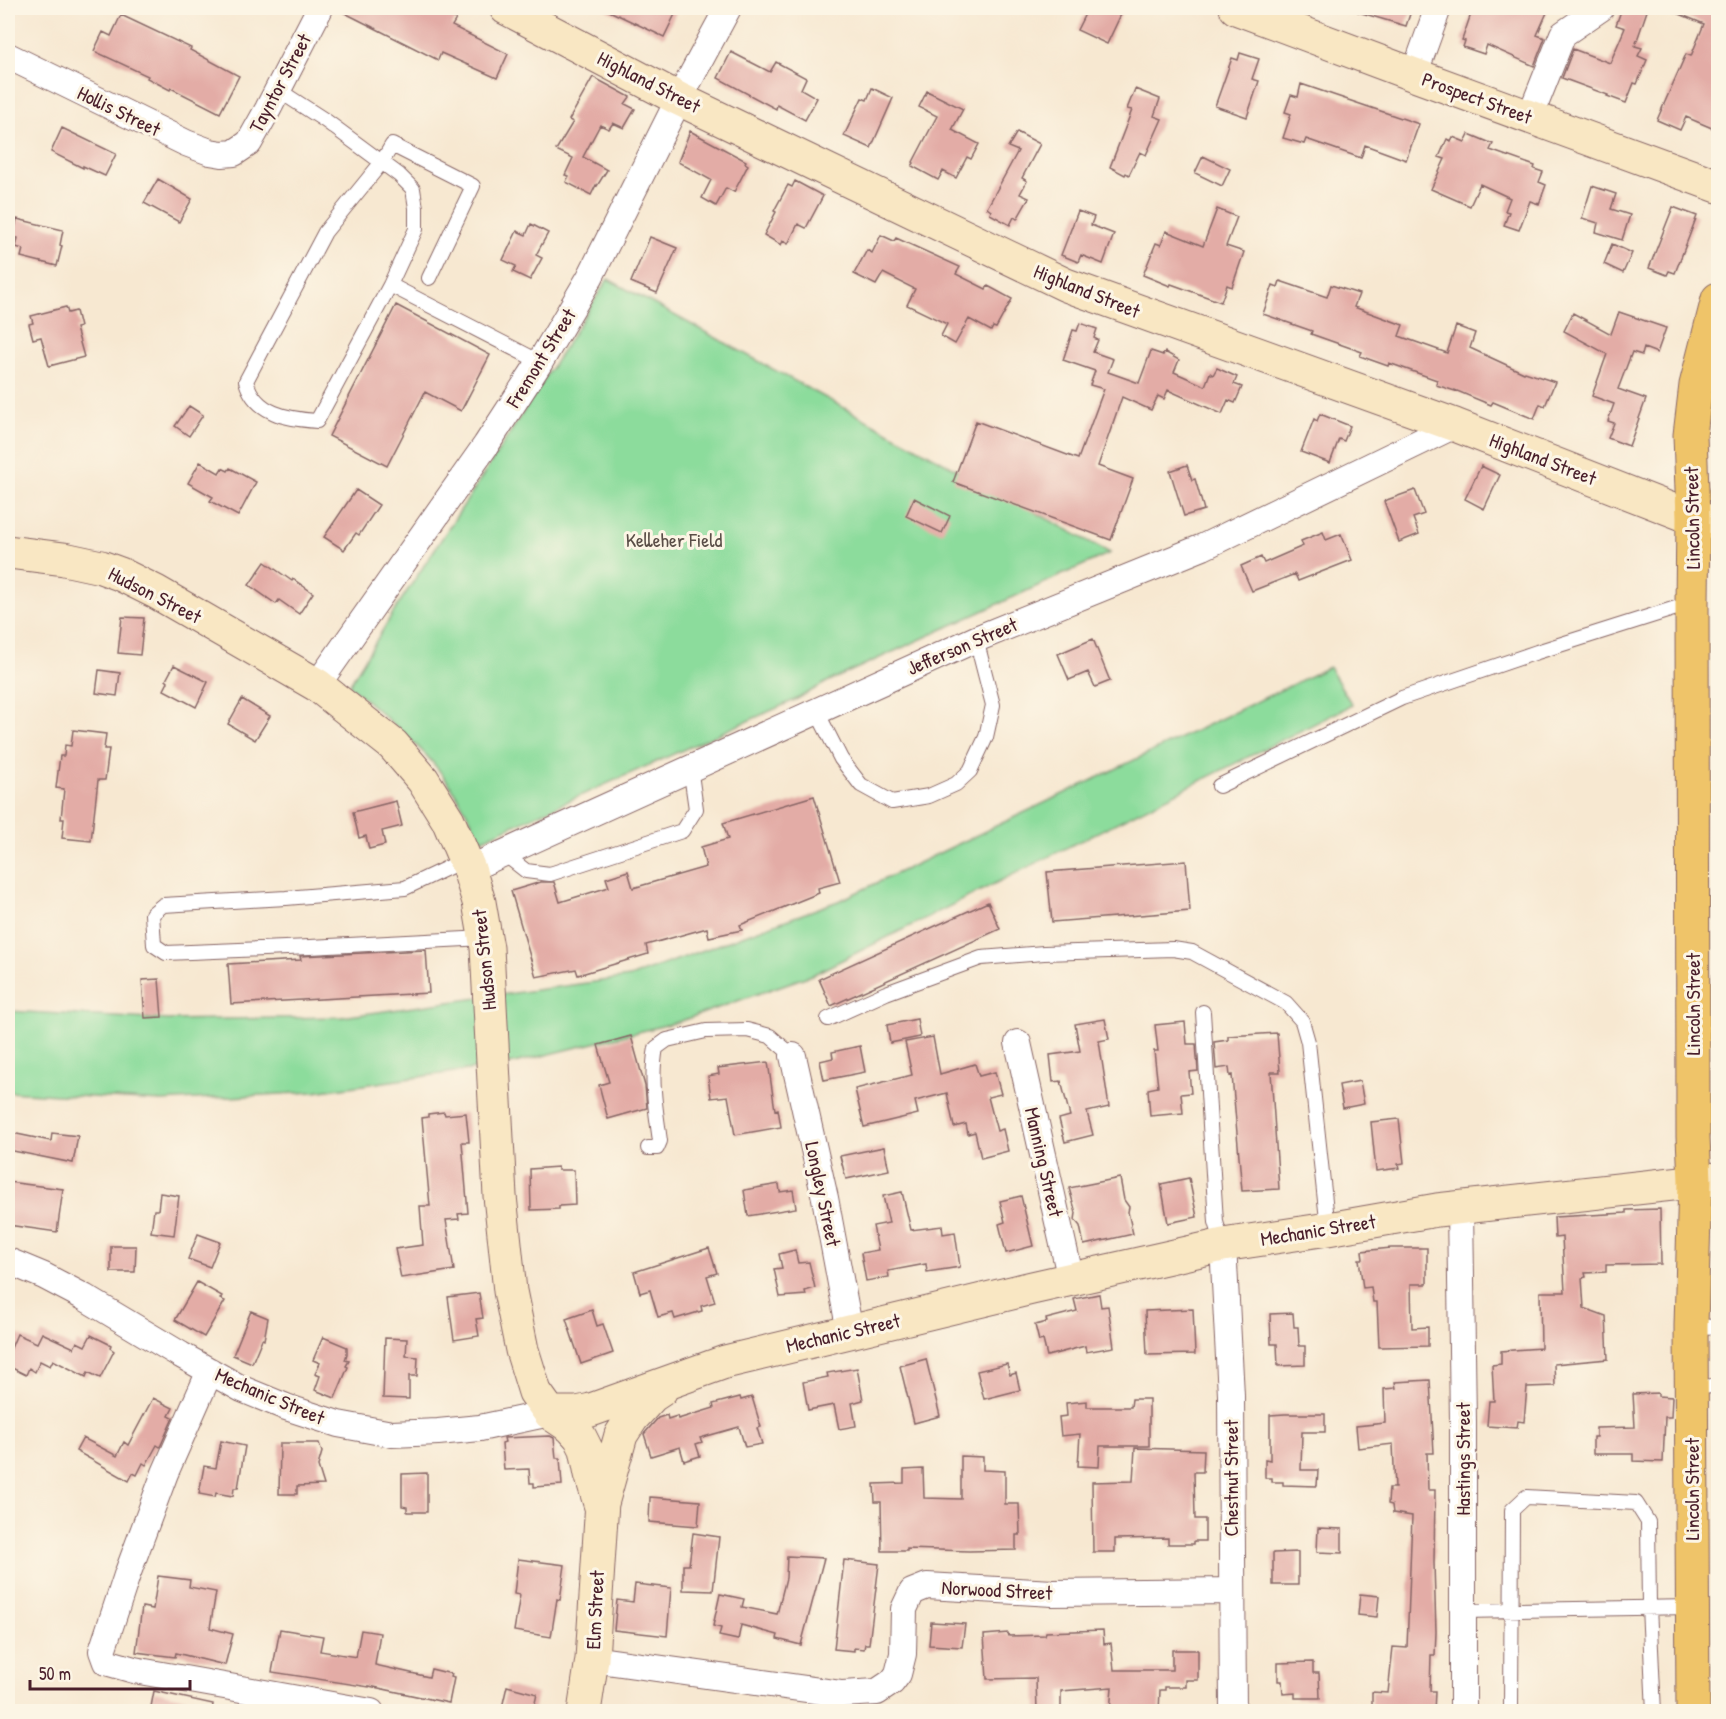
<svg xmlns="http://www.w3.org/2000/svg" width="1726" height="1719" viewBox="0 0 1726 1719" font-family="'Patrick Hand',sans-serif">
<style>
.green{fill:#8cdc9c;stroke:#6b7e64;stroke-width:1.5}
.building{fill:#e3aca6}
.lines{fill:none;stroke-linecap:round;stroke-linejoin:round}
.lane-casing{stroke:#876565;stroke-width:16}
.street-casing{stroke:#876565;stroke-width:28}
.secondary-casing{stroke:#876565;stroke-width:35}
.primary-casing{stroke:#876565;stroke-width:35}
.lane{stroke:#fff;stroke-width:14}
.street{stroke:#fff;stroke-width:26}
.secondary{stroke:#f9e7c3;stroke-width:33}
.primary{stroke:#efc469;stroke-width:33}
.labels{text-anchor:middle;stroke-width:6;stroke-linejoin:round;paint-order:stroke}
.street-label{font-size:20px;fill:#4a1f2b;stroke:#fcf5e5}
.park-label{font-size:20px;fill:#5a4e47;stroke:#fcf5e5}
</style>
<rect width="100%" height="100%" fill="#fcf5e5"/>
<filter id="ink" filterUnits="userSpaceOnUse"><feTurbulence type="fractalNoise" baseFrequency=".0167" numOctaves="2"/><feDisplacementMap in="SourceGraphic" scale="12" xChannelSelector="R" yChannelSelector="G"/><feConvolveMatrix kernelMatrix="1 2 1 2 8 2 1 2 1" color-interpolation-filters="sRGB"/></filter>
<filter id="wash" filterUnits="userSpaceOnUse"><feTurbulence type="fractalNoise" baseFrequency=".008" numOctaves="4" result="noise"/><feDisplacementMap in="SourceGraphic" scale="24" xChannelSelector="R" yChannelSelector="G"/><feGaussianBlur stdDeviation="1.35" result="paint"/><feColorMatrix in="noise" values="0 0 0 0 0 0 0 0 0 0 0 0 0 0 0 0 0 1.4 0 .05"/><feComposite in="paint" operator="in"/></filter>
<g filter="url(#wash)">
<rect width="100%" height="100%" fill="#f7e8d1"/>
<path class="green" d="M608,279L1110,553L827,682L797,699L481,840C466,809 447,776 422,751C399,728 373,707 349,685L398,605L473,491Z
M1329,667L1352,705L814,974L678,1022L510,1064L314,1092L161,1101L8,1092V1011L168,1020L342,1017L630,977L841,900Z"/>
<g id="blocks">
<path class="building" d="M335,8H451L447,14L456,19L452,26L508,54L497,78L441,53L438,60Z
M603,8H678L664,37Z
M1088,8H1124L1107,44L1077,30Z
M1358,8H1412L1406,26L1358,12Z
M1473,8H1549L1537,35L1545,38L1534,66L1487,45L1484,54L1463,47L1465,41L1462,40Z
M1622,8H1648L1635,46L1642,48L1638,56L1647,60L1637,84L1634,83L1626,103L1607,96L1608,95L1562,78L1573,49L1610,63L1625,28L1616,25Z
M1665,8H1719V131L1686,117L1680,130L1657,120L1686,54L1691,56L1704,24Z
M121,15L191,48L190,50L239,76L220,113L171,88L170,90L147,78L148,76L94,51L103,32L111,36Z
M731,52L770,72L776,62L806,78L801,89L817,98L805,120L777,105L776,109L718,78Z
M1240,53L1259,59L1252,79L1259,81L1247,117L1215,106L1232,58L1238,60Z
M593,77L630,97L625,104L635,109L624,128L613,123L609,129L600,125L583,157L607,170L597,186L596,185L591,195L566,182L569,176L565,175L573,158L556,150L573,122L569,120Z
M1301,84L1419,124L1406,160L1365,145L1361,158L1306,139L1304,144L1283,138L1291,114L1285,112L1291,95L1298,97Z
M872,88L893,98L871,148L844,136L862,98L867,100Z
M1135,89L1160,99L1154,116L1162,119L1146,155L1140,152L1129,175L1126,173L1125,175L1110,167L1132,110L1127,109Z
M927,91L963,109L952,130L979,144L971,159L967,157L956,178L943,171L938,180L912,166L914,163L913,162L937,116L919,107Z
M62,128L116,154L105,176L83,166V168L51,152Z
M690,131L746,161L745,163L748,165L734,192L726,188L716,206L702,198L711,180L678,162Z
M1017,132L1040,144L1022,178L1027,181L1020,194L1029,198L1017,219L1014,217L1010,225L990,214L991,211L987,208L1018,151L1008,147Z
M1469,134L1493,144L1490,150L1535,166L1534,169L1543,172L1539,182L1546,185L1539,204L1530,201L1519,230L1504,225L1509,212L1505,211L1510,198L1480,184L1470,206L1431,189L1445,159L1439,157L1447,139L1451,141L1453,137L1465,142Z
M1203,156L1230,169L1222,186L1195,173Z
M158,179L192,199L179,222L144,203Z
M795,181L823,196L806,228L798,224L788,244L783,241L781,245L764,235L776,212L774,211L788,185L792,187Z
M1592,186L1616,194L1611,209L1630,215L1622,240L1596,232L1598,223L1582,218Z
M1673,207L1697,216L1675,273L1669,271L1667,275L1649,268Z
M1217,209L1237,217L1226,246L1244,252L1232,287L1227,285L1221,302L1171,284L1170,286L1143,275L1156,243L1161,245L1166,231L1203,246Z
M1078,211L1094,217L1091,225L1114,234L1103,264L1081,255L1078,262L1061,255Z
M17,219L63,230L60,245L62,246L57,266L21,257L23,249L16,247L18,238L13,237Z
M531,224L548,233L536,255L542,258L530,280L513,272L516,266L503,260L517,231L526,235Z
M881,235L894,241L896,238L960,267L956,274L986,289L988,286L1012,299L996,328L993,327L991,331L969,319L955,344L941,336L947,324L907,305L915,289L883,273L876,285L854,274L867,250L872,253Z
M650,237L677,248L657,293L631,282Z
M1612,244L1632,253L1623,273L1604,264Z
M1280,281L1327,297L1331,285L1359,294L1354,307L1403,325L1399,336L1447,353L1456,326L1475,333L1470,348L1524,373L1525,372L1555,382L1545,406L1540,404L1534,419L1493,402L1491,405L1455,390V391L1436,385L1437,380L1389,363L1388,366L1360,356L1362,352L1311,334L1312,331L1263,314L1273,285L1278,287Z
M396,305L490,355L461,411L425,392L387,466L329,436Z
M66,307L68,313L76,311L80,327L76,328L84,357L49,366L41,337L33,339L29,324L33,323L31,316Z
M1619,312L1666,328L1657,353L1644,348L1642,355L1632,352L1618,389L1646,399L1629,446L1608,438L1614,423L1608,421L1614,404L1592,396L1607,354L1564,331L1573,313L1611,334Z
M1080,323L1097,329L1094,338L1098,340L1093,352L1113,359L1108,372L1139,383L1151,351L1163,355L1165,352L1179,360L1174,372L1205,386L1210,373L1213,375L1217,368L1237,377L1234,384L1242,387L1235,403L1228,400L1222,414L1168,390L1164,399L1158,396L1151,410L1122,397L1098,466L1133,479L1111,540L953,482L976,421L1078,459L1104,389L1090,385L1095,371L1063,360L1073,330L1077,331Z
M189,406L203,415L189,436L175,426Z
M1320,414L1350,426L1344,441L1339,439L1330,463L1301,452L1314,419L1317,421Z
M200,462L219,473L222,468L228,471L230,468L256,482L238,516L210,501L213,497L188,483Z
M1187,465L1192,480L1195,479L1204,510L1184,516L1170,471Z
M1481,466L1500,475L1484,509L1465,499Z
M356,490L379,505L359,535L356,533L344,550L324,537Z
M1415,490L1424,514L1413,518L1419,534L1399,542L1384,501Z
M914,498L950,516L942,533L906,516Z
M1323,532L1326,540L1341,534L1352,560L1298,581L1295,574L1252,591L1241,566L1261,557L1264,563L1303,546L1301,541Z
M265,562L292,581L293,579L313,593L299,614L279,600L276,604L249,585Z
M122,617L144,618L140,655L118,653Z
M1093,639L1110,681L1095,687L1088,672L1069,680L1058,654Z
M174,665L208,682L196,707L164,690L168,682L166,680Z
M99,670L120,673L117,696L96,693Z
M242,699L270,716L255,740L228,724Z
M73,730L106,734L104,749H109L105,780H98L91,841L62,838L64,819H61L64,789L56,788L60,756H64L65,745L71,746Z
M814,796L840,882L818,888L819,893L740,925L742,930L709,937L707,928L646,945L648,954L578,975L576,969L536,977L511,891L541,882H554L560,902L609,887L606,878L628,871L633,888L706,867L701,847L728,839L723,823Z
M396,801L402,826L382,831L385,845L369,849L366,836L359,838L353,812Z
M1186,861L1190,911L1052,922L1047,872Z
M988,902L1000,929L831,1006L819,979Z
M426,950L429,993L231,1004L228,964L301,960L300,956Z
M159,979L162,1017L145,1018L142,980Z
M917,1019L920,1037L890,1043L887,1025Z
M1105,1019L1109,1039L1099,1041L1109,1107L1087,1112L1093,1135L1065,1142L1059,1119L1070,1116L1061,1081L1053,1082L1050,1055L1080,1051L1075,1024Z
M1185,1022L1187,1044H1196L1198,1071L1189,1072L1191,1093L1181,1094L1183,1113L1150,1116L1148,1089L1158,1087L1154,1051H1158L1155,1025Z
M1277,1033L1280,1072H1271L1279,1189L1242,1191L1232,1075L1230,1076L1229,1067L1216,1069L1214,1042L1228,1040V1036Z
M631,1036L645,1086L647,1108L608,1119L599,1085L609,1082L598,1045Z
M933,1037L940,1074L975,1064L979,1076L995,1072L1001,1094L988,1097L997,1131L1003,1129L1008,1151L981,1158L975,1132L968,1134L966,1124L954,1127L947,1093L915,1101L918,1114L864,1127L855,1089L912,1075L905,1042Z
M860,1046L865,1072L824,1080L820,1061L833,1058L832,1052Z
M768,1062L775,1110L778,1109L781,1127L735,1135L728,1096L711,1098L708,1076L719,1074L718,1068Z
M1360,1081L1364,1104L1343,1108L1339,1085Z
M444,1112L445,1115L466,1113L469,1142H462L468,1213L458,1214L459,1219L446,1220L454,1270L401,1278L395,1249L423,1245L420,1206H430L422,1118L428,1117V1114Z
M1399,1119L1404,1163L1398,1164L1399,1168L1376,1171L1371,1122Z
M12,1133L51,1141L52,1133L78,1136L73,1163L8,1150Z
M884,1147L889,1170L846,1179L840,1156Z
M558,1167V1170H574L575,1205L559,1206V1209L531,1210L530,1169Z
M1120,1178L1124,1200L1129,1207L1128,1212L1133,1234L1084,1245L1080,1226L1075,1220L1076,1213L1069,1188Z
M1189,1178L1197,1217L1168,1223L1161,1184Z
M8,1182L63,1189L57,1232L8,1225Z
M779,1184L780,1192L793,1190L796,1208L748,1216L744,1190Z
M902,1192L911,1230L942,1226L943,1234L955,1232L960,1267L927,1272L926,1264L888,1271L889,1277L866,1281L861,1253L878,1250L873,1226L889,1223L883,1196Z
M160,1193L179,1196L174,1235L151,1232L154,1210H158Z
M1021,1196L1033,1246L1006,1253L999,1224L1005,1222L1000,1201Z
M1660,1209L1661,1264L1606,1265V1272L1585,1273L1586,1277L1582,1278L1584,1308L1606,1316L1608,1359L1554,1364L1555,1386L1527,1387L1524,1422L1518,1421L1517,1428L1487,1426L1489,1401H1494L1492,1365L1501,1364V1351L1541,1348L1540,1292H1565L1562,1237L1555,1238L1554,1217L1626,1213V1210Z
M198,1234L220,1242L210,1267L188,1259Z
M111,1246H136L135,1272H111Z
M709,1248L717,1273L707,1276L715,1302L701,1306L702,1311L675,1319L673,1313L658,1317L650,1290L640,1293L634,1272Z
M1391,1248H1427V1284H1411L1412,1328L1428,1327V1346L1379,1347L1377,1302H1373L1371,1287L1363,1288L1359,1259H1363L1362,1251Z
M795,1250L798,1263L809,1262L815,1288L805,1291L806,1295L780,1297L774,1269L782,1268L779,1254Z
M197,1282L222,1296L220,1299L225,1301L204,1337L175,1320Z
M479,1293L483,1318L476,1319L479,1336L454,1340L448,1297Z
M1099,1294L1101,1307L1108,1306L1114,1347L1086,1352L1085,1346L1047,1356L1043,1340L1039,1341L1035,1325L1047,1322L1046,1319L1077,1311L1074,1299Z
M1193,1309L1195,1354L1147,1355L1145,1311Z
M592,1310L597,1326L603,1324L613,1353L581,1364L566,1319Z
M251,1311L268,1318L264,1340L262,1339L252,1363L233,1355Z
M1293,1313L1294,1327H1298L1299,1346H1305V1365L1278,1366L1277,1344H1271L1270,1314Z
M42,1333L74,1348L77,1342L85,1346L91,1335L111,1345L110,1348L114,1351L100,1378L88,1372L86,1377L53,1360L50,1366L40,1361L35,1372L29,1368L26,1375L8,1366V1355L17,1334L37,1343Z
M323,1337L347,1347V1354L345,1360L349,1361L346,1366L348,1367L335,1398L315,1390L320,1376L315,1374L320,1363L313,1360Z
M385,1338L407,1339L406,1356L418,1357L417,1376H409V1399L383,1398Z
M926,1359L940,1416L914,1423L900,1366Z
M1007,1364L1010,1375L1016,1373L1020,1390L984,1399L977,1371Z
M857,1368L863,1400L852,1403L856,1426L839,1429L834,1405L808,1410L803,1382L828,1377L827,1373Z
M1430,1380L1434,1453H1427L1428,1490H1435L1434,1563L1436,1632L1435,1655H1431L1430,1691H1435L1434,1712L1372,1711V1692L1388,1693L1393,1647L1407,1648L1412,1516L1393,1513L1392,1505L1388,1504L1389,1488H1395L1393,1444L1358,1448L1356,1426L1385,1423L1384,1389L1396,1388L1395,1382Z
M1658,1393V1396L1672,1397L1671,1417H1665L1663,1462L1633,1461V1454H1593V1437H1596V1428L1635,1427L1633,1394Z
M740,1397L741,1400L752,1397L761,1427L757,1428L762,1444L745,1447L739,1427L700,1438L702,1442L696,1444L700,1456L684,1461L680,1447L651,1456L644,1434L658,1418L667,1415L668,1419L677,1416L678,1419L714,1408L713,1404Z
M153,1398L173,1408L169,1416L173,1418L160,1447L157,1445L146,1465L143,1463L137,1475L133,1473L129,1481L76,1451L83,1438L117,1456L124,1442L128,1445Z
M1132,1399H1149V1446H1100L1099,1467L1078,1466L1080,1434L1061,1436L1059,1417L1067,1416L1066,1403L1087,1401V1407H1131Z
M1285,1414H1325V1432H1302L1301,1470H1318L1317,1486L1283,1485V1482H1272V1478H1265V1459L1270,1460V1415Z
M550,1436L554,1438L556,1458H560L562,1485L534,1487V1483H530L529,1469L504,1470L502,1443L505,1442L504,1438Z
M221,1441L245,1446L238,1488H234L233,1496L216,1493L215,1497L199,1494L204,1466L216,1468Z
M280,1443H319L322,1452L318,1466L324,1485L297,1486V1494H279Z
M1135,1448L1204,1450L1203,1472H1194L1195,1519H1205V1541H1194V1544H1168V1538L1115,1539V1552H1093L1092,1482L1133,1481Z
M961,1456L983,1457V1470L1005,1471V1504H1019L1020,1535H1016V1550L969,1551L907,1549V1551H882L881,1502H875L874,1484L904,1483V1470L923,1469L924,1498L961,1499Z
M427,1473V1512H407V1507L402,1506V1474Z
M650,1497L700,1501L698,1526L649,1522Z
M1318,1528L1342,1529V1553L1317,1552Z
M693,1533L719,1537L713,1591L683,1590V1565H689Z
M1298,1552V1585H1273V1553Z
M787,1556L824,1558L801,1645L777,1639L778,1635L741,1625L738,1640L719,1636L721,1628L713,1626L720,1594L744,1599L742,1607L777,1614L786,1578Z
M518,1559L565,1565L560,1600L557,1599L551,1637L514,1631L520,1595L514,1594Z
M844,1560L879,1564L869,1644H865L864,1649L854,1648V1651L834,1649Z
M158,1576L190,1580L189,1587L216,1592L210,1628L233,1634L225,1665L176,1653L175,1657L136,1652L142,1607L153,1609Z
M635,1584L671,1588L667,1636L614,1630L617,1600L633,1602Z
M1360,1594L1379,1596L1377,1617L1358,1615Z
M931,1622L965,1624L962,1647L929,1645Z
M280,1629L323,1636L320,1651L356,1657L361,1630L380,1633L375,1665L429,1677L431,1669L452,1674L451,1677L454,1678L449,1703L369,1686V1687L272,1672Z
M1103,1630L1104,1644L1111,1643L1114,1670H1172V1650H1198V1680H1186V1687H1165V1690H1160L1159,1712H1110L1112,1687L1061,1691V1712H1037L1036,1678L987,1679L984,1635L1008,1633L1009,1636L1045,1635L1046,1632Z
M1313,1662V1673H1319L1320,1698H1295V1693L1283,1694L1282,1681H1278V1663Z
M507,1686L537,1694L533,1712H501Z
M154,1691L213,1704L212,1712H150Z"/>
</g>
</g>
<g filter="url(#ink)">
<use href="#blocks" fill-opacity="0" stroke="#876565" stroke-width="1.5"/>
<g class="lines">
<g class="lane-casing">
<path id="lane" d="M278,90L326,121L399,175L413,189L416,208V229L390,285L540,362
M390,285L317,421C288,419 255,414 246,381L325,232L382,162L392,145L473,186L429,278
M816,710L841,759L861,785L892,802L929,796L956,784L970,771L986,737L993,705L976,639
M1219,786L1402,698L1537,652L1692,603
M503,853L526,871L550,874L682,831L696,809L690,767
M464,860L405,888L286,898L163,905L152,914L154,945L166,953L310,947L485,938
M1203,1012L1216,1222L1223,1245
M828,1019L886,993L981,958L1044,953L1173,949L1192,952L1286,1003L1302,1021L1308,1042L1328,1229
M648,1148H657L660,1141C656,1111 650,1079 656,1048L667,1040L706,1031L747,1030L770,1036L793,1056
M1691,1326L1718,1327
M1692,1387L1718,1386
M1463,1611L1692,1607
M1511,1712L1512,1510L1526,1497L1636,1503L1648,1522L1649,1607L1654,1712"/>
</g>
<g class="street-casing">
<path id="street" d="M8,56L186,143L210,152L222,154L234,153L249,143L268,109L320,8
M1414,75L1438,8
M1530,117L1563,34L1601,8
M317,685L486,445L540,362L590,277L679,99L728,8
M469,869L976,639L1203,547L1455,425
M1018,1043L1071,1280
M793,1056L825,1198L850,1332
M1460,1207L1463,1422V1712
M1223,1245L1231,1395L1233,1712
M8,1261L44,1276L84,1297L181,1355L242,1389L286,1407L338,1424L392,1434L438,1432L480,1428L550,1413
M210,1371L165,1473L127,1575L102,1651L106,1662L134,1670L371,1712
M592,1659L842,1694L877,1692L892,1682L898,1674L903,1654L904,1609L912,1592L927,1586L1053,1593L1232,1591"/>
</g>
<g class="secondary-casing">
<path id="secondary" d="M506,8L679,99L1066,285L1455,425L1693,518L1715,522L1718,520
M1236,8L1412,74L1718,186
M8,552L64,559L101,567L120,574L156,592L317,685L393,745L423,780L448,820L469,869L479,902L487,948L500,1196L510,1291L522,1350L535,1392L550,1413L571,1427L580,1437L586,1449L591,1474L601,1507
M550,1413H577L591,1410L725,1362L1032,1288L1223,1245L1328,1229L1437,1210L1718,1179
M601,1507L621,1435L632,1418L652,1396L661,1390
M584,1712L592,1659L603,1486"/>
</g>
<g class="primary-casing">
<path id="primary" d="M1693,1712L1691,1326L1695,1181L1693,1137L1692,603L1693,518L1690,435L1696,385L1718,299"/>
</g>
<use href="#lane" class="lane"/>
<use href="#street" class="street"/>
<use href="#secondary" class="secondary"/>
<use href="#primary" class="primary"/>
</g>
</g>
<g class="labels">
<g class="street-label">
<text transform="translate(649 82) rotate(27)" y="7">Highland Street</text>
<text transform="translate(280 83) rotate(-62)" y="7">Tayntor Street</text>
<text transform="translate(1477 98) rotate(20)" y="7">Prospect Street</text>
<text transform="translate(119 111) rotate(26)" y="7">Hollis Street</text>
<text transform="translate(1087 291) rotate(22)" y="7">Highland Street</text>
<text transform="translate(541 358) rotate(-58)" y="7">Fremont Street</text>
<text transform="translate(1543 459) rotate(21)" y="7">Highland Street</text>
<text transform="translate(1692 518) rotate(-91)" y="7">Lincoln Street</text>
<text transform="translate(155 595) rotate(27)" y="7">Hudson Street</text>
<text transform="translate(962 646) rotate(-23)" y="7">Jefferson Street</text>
<text transform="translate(484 960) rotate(-96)" y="7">Hudson Street</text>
<text transform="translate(1693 1004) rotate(-90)" y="7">Lincoln Street</text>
<text transform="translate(1044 1162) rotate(77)" y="7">Manning Street</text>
<text transform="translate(823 1194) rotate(78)" y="7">Longley Street</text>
<text transform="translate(1318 1230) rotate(-9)" y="7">Mechanic Street</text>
<text transform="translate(843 1333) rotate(-13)" y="7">Mechanic Street</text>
<text transform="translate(270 1396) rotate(23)" y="7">Mechanic Street</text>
<text transform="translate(1463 1459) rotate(-90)" y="7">Hastings Street</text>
<text transform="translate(1231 1478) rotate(-90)" y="7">Chestnut Street</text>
<text transform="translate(1692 1489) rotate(-90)" y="7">Lincoln Street</text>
<text transform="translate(997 1590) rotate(3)" y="7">Norwood Street</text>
<text transform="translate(595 1610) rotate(-87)" y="7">Elm Street</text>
</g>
<g class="park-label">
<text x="674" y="547">Kelleher Field</text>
</g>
</g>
<rect width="1726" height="1719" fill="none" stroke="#fcf5e5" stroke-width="30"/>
<path d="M30 1680v9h160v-9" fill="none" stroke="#4a1f2b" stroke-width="3"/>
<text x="39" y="1680" font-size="18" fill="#4a1f2b" stroke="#fcf5e5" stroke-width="4.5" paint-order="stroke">50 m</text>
</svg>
